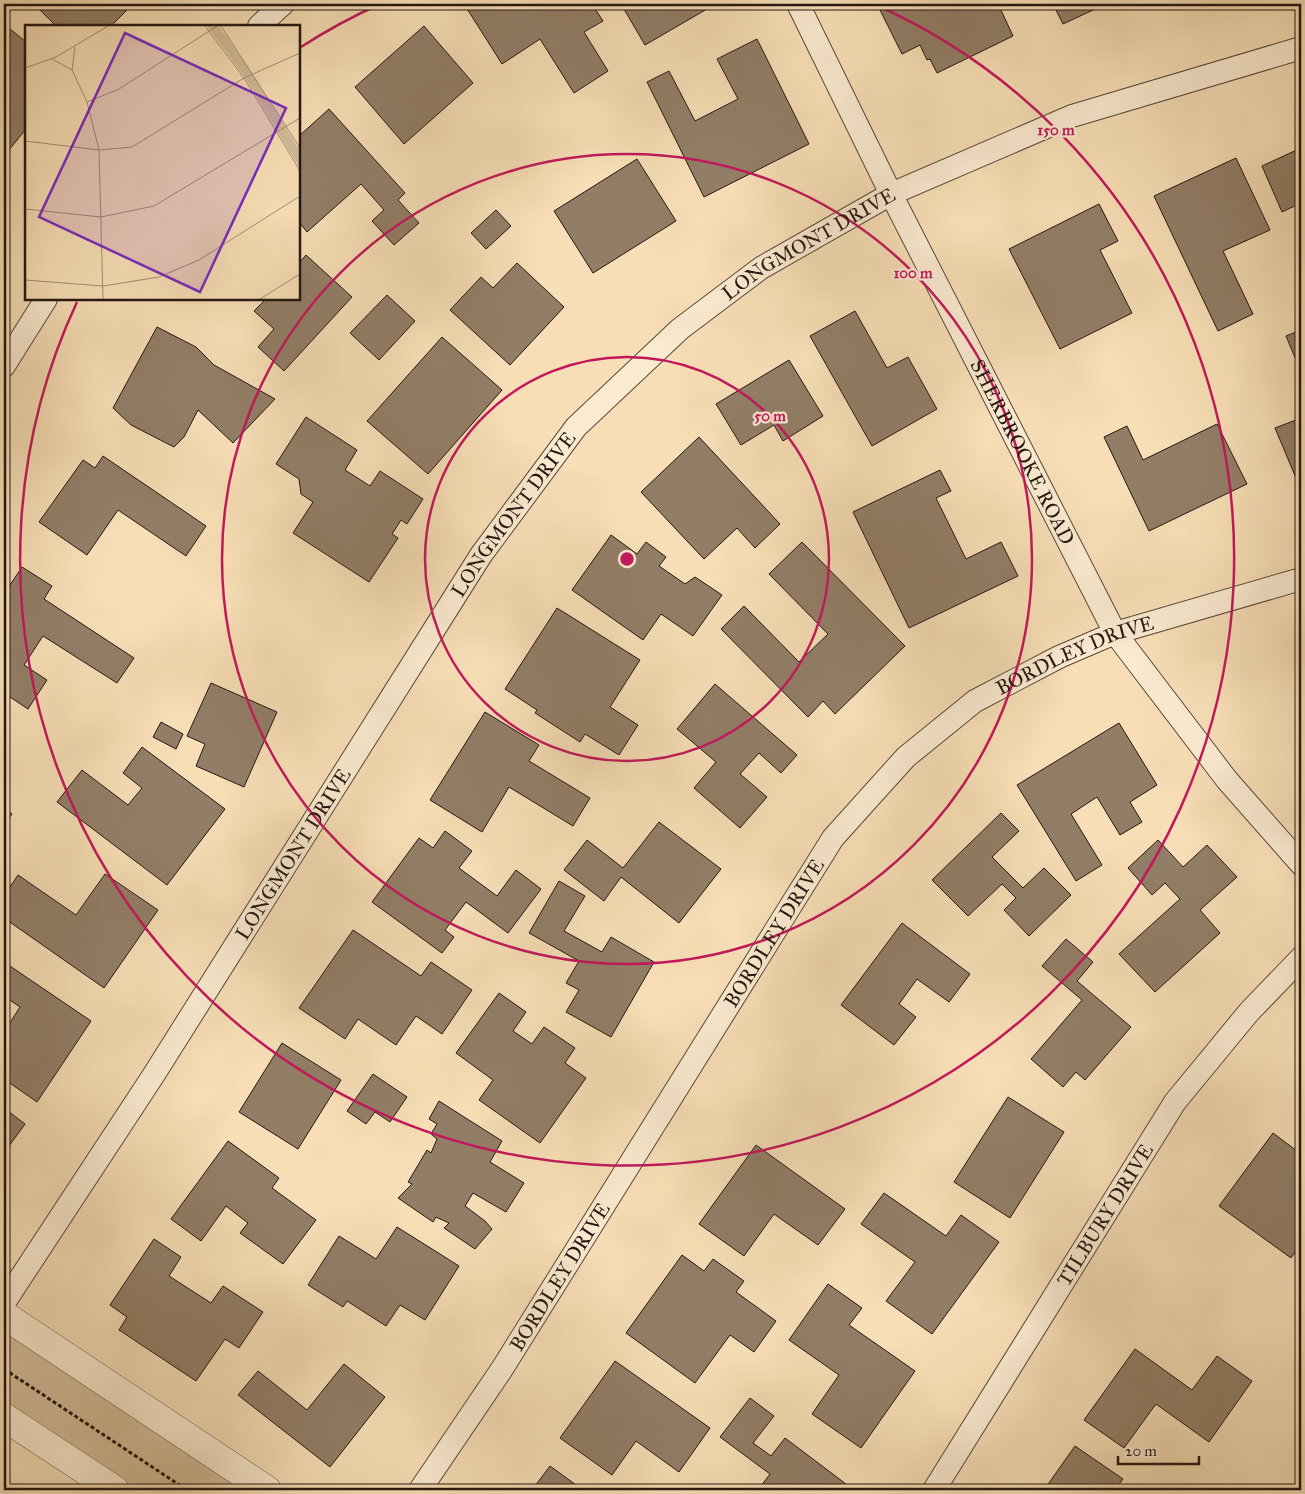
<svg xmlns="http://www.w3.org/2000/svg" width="1305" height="1494" viewBox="0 0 1305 1494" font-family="'IM FELL Great Primer',serif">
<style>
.green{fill:#d3bc9a;stroke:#7c6a56}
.building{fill:#927e67;stroke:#241711}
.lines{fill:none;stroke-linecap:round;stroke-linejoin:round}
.minor-casing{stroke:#59493a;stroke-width:24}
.tertiary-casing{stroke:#59493a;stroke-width:29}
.path{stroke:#241711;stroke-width:3;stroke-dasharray:4 2.5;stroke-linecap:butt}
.minor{stroke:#faead0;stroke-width:22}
.tertiary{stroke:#faead0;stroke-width:28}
.ring{fill:none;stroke:#c2185b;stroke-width:2.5}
.labels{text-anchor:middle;stroke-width:4.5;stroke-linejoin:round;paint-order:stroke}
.street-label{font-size:20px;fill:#241711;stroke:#faead0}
.inset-road{fill:none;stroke:#a38e74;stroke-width:1}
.view{fill:#7b2cbf;fill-opacity:0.15;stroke:#7b2cbf;stroke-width:2.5}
.inset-edge{fill:none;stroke:#241711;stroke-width:2.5}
.centre{fill:#c2185b;stroke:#faead0;stroke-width:2.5}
.ring-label{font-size:15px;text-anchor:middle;font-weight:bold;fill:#c2185b;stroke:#faead0;stroke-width:4.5;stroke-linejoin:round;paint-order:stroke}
</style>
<rect width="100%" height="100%" fill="#f7deb6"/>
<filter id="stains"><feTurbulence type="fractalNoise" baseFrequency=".004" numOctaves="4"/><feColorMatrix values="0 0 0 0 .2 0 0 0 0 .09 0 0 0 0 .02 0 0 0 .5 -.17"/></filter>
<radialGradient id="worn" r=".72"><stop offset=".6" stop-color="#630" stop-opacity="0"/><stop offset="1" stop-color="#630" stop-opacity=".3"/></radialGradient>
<path class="green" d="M4,1325L251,1490H129L4,1408Z"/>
<path class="building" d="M34,4H133L111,26H56Z
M464,4H565L569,10L578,4H592L603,21L584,32L608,71L574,93L540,39L502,64Z
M621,4H705L707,9L645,45Z
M877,4H1008L1000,8L1013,36L937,73L930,59L927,60L920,45L902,54Z
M1053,4H1106L1063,24Z
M4,24L26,42V129L4,156V87L6,83L4,81Z
M424,26L473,83L404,144L355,87Z
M757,39L809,144L704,197L647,82L669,71L695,121L738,99L717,59Z
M329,109L405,193L398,200L419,223L394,245L372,221L384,210L361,184L307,232L299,222V136Z
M1301,148V203L1282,212L1262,166Z
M1236,158L1270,230L1223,251L1253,314L1218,331L1154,196Z
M637,159L676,221L593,273L554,211Z
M1099,204L1118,241L1100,250L1132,313L1060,349L1009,249Z
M496,210L511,226L486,249L471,233Z
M306,255L352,297L284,371L258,347L274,329L254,311L266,299H299V263Z
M517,263L564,307L510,365L450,310L481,277L493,288Z
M387,295L415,321L379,360L350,333Z
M855,311L887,368L908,357L937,409L872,446L810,336Z
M157,327L196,347L214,365L275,399L233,443L198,410L184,437L174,447L131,425L113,408Z
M1301,330V372L1286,336Z
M442,337L502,390L428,474L367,421Z
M789,360L823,416L783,441L774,425L741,445L716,404Z
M306,417L357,450L345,470L370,486L380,471L423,499L407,524L401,520L392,534L398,538L369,582L293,533L313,502L301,494L299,479L276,464Z
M1301,418V490L1275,428Z
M1217,424L1247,484L1149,531L1104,437L1127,426L1143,460Z
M699,437L780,524L755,548L737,528L704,559L641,492Z
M103,456L206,526L186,556L118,510L87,555L39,522L83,460L95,468Z
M940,470L951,491L936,498L966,559L1001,542L1018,576L909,628L853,512Z
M611,535L637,554L646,542L666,557L659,566L685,584L695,577L722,595L693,636L661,614L643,640L572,590Z
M802,542L905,646L835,714L823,701L808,717L721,629L744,606L799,662L828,634L769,574Z
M22,567L52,586L44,599L134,658L117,683L43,636L24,665L47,680L28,709L4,693V586L8,588Z
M557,608L640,660L610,707L638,725L619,755L585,734L580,742L535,713L537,710L505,689Z
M211,683L277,712L244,787L196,766L205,744L187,736Z
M715,684L797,755L781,773L759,753L740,774L767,797L740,828L694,788L716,762L677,729Z
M485,712L539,745L529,761L590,798L573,826L509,787L482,832L430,800Z
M1301,719V733L1295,724Z
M161,722L183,734L176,749L153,737Z
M1119,723L1157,785L1130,802L1142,822L1120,835L1097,797L1071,814L1102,865L1076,881L1017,785Z
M142,747L225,809L167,885L57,802L82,770L128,805L142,788L123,773Z
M4,808L12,814L4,825Z
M1001,813L1019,831L992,857L1023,888L1044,868L1071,895L1029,936L1004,910L1016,898L1002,884L968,916L932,880Z
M659,822L721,869L679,923L621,877L604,901L564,870L587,840L623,868Z
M445,831L472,851L459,868L497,896L516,870L541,889L508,933L466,902L445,930L454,937L442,953L372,902L419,838L433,848Z
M1158,840L1183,867L1207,845L1237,877L1200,910L1220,933L1155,992L1119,954L1180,899L1165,883L1152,895L1128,868Z
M105,874L158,910L104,988L4,918V896L18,875L76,915Z
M559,881L585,896L564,931L602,952L611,937L654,962L611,1037L566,1012L579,990L566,983L579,961L529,933Z
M902,923L970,974L949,1002L917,979L899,1004L916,1017L894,1045L841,1005Z
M353,930L421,976L431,962L472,990L442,1034L416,1016L396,1045L358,1019L345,1039L299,1008Z
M1066,939L1093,962L1077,981L1131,1027L1085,1080L1076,1072L1063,1087L1031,1059L1082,1000L1042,966Z
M4,962L91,1021L37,1102L4,1079V1032L20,1007L4,996Z
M499,993L526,1012L513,1031L532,1044L544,1027L575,1048L565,1063L586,1078L540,1143L479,1100L493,1080L456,1053Z
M282,1043L341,1080L298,1149L239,1112Z
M373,1074L407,1097L390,1122L375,1112L366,1124L347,1111Z
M1008,1097L1064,1132L1010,1218L954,1182Z
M439,1101L502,1141L490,1162L524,1183L506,1212L473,1193L465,1206L485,1221L492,1229L475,1249L444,1228L449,1223L436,1217L433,1222L398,1198L412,1184L408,1182L427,1150L431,1153L437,1139L431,1134L437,1124L429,1119Z
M4,1108L25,1124L4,1153Z
M1273,1133L1301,1154V1243L1291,1258L1219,1206Z
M228,1141L279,1178L272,1188L316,1220L283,1264L240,1233L248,1223L226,1206L201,1241L171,1219Z
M756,1145L845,1209L818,1245L774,1214L744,1256L699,1224Z
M884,1193L946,1236L961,1215L999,1242L932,1334L886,1301L915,1262L861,1224Z
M397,1227L459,1266L425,1320L400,1305L386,1326L347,1301L343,1307L308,1285L339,1236L376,1259Z
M154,1239L181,1257L169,1276L211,1303L223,1286L263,1312L239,1348L225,1339L196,1381L119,1330L127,1317L110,1305Z
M682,1255L704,1271L713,1259L744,1281L736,1292L776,1321L754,1352L730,1335L695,1383L626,1333Z
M828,1284L862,1308L849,1325L915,1371L861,1448L812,1414L839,1375L789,1340Z
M1135,1349L1192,1390L1217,1356L1252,1381L1209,1442L1156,1404L1124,1448L1084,1420Z
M615,1361L710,1428L679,1472L636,1441L612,1475L560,1438Z
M344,1364L385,1397L330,1467L238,1395L258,1371L307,1410Z
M750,1398L774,1416L753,1443L771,1456L785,1438L846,1484L841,1490H758L770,1474L720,1437Z
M1075,1446L1123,1479L1115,1490H1044Z
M550,1466L583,1490H532Z
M4,1479L17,1490H4Z"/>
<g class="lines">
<g class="minor-casing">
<g id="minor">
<path id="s1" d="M798,4L891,194L1115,633L1227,780L1301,864"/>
<path d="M259,26L283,4"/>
<path d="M4,366L46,299"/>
<path id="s2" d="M4,1303L153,1076L481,555L576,427L680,329L761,268L891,194L1072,116L1301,48"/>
<path id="s3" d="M420,1490L502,1369L833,838L906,757L975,701L1059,657L1115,633L1301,579"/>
<path id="s4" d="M934,1490L1175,1102L1249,1012L1301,958"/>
</g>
</g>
<g class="tertiary-casing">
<path id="tertiary" d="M4,1315L267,1490
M4,1417L115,1490"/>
</g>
<path class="path" d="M4,1369L187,1490"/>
<use href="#minor" class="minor"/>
<use href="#tertiary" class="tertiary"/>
</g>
<g class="ring">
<circle cx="627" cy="559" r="202"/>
<circle cx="627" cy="559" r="405"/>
<path d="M301 47A607 607 0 0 1 380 4M874 4A607 607 0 1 1 77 302"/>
</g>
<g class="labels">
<g class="street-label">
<text dy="7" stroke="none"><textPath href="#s2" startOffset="1344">LONGMONT DRIVE</textPath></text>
<text dy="7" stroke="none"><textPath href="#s1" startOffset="501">SHERBROOKE ROAD</textPath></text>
<text dy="7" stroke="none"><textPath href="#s2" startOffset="939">LONGMONT DRIVE</textPath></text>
<text dy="7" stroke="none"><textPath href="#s3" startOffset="1080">BORDLEY DRIVE</textPath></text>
<text dy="7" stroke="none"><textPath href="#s2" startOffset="534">LONGMONT DRIVE</textPath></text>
<text dy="7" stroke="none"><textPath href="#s3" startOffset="660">BORDLEY DRIVE</textPath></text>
<text dy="7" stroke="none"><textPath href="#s4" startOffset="324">TILBURY DRIVE</textPath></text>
<text dy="7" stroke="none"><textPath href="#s3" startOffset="255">BORDLEY DRIVE</textPath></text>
</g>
</g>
<g transform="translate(25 25)">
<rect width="275" height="275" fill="#f7deb6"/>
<path d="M182,1H194L227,48L275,126V144L219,51Z" fill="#d3bc9a"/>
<path class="inset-road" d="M180,1L219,53L275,146M196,1L275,123M50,22L47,45L62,77L74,125L78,274M27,34L47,45M0,43L31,32L83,1M62,77L94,64L192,1M0,116L74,125L107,122L219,53L275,28M0,184L76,192L129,181L275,93M0,255L78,261L134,252L174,235L275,171M235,274L275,249"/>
<path class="view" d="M100,8L261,83L175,267L14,192Z"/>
<rect width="275" height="275" class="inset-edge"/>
</g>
<circle cx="627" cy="559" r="8" class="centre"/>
<g class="ring-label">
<text x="1056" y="135">150 m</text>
<text x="913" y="278">100 m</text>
<text x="770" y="421">50 m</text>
</g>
<rect width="1305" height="1494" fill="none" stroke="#f7deb6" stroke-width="20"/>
<rect x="5" y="5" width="1295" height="1484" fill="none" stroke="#241711" stroke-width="2.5"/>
<rect x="10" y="10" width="1285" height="1474" fill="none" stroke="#241711"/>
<path d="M1118 1456v8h81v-8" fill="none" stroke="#241711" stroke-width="2.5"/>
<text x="1125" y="1456" font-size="15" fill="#241711" stroke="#faead0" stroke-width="4" paint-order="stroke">20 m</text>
<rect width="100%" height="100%" filter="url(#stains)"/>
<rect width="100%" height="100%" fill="url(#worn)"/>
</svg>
